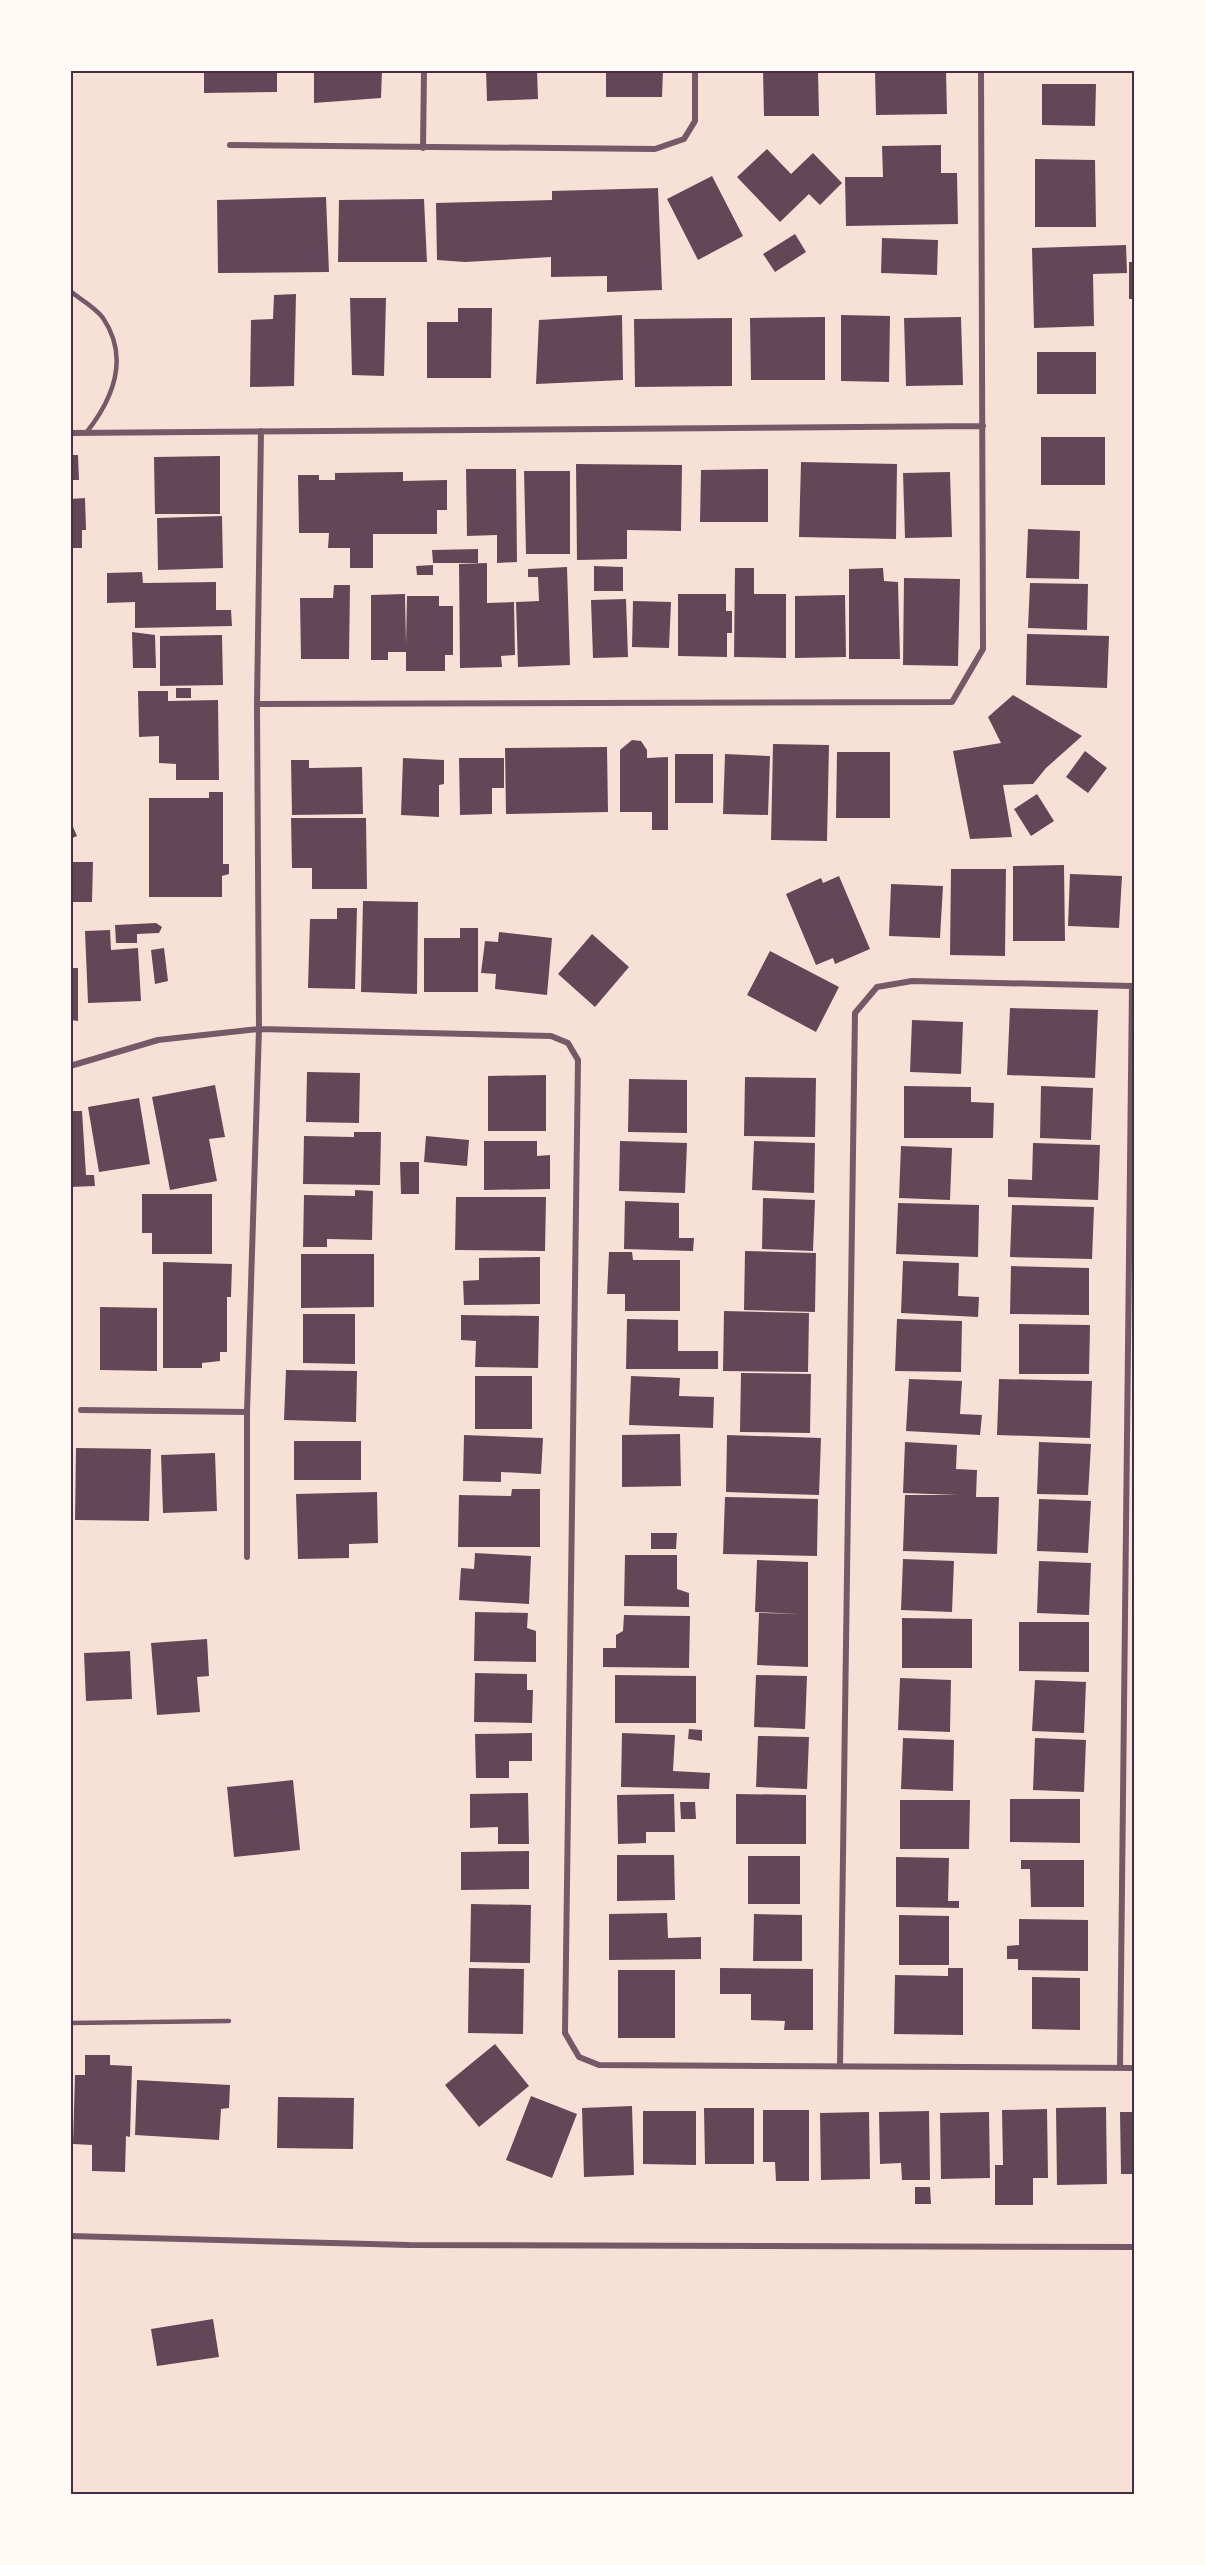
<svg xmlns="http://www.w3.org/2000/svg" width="1205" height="2565" viewBox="0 0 1205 2565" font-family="'Work Sans',sans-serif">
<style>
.building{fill:#644757}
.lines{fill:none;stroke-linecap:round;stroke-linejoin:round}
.service{stroke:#755966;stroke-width:4.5}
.minor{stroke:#755966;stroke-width:6}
.neatline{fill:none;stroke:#4a2c40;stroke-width:2}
</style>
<rect width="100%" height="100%" fill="#f7e1d7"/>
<path class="building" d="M204,70H277V92L204,93Z
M314,70H382L381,98L314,103Z
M486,70H537L538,99L487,101Z
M606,70H663L662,97H606Z
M763,70H818L819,116H764Z
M875,70H946L947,114L876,115Z
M1042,84H1096L1095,126L1042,125Z
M941,145V173H957L958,224L846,226L845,177H883L882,146Z
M767,149L791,174L813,153L842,183L820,205L809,194L780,222L737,177Z
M1035,159L1095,160L1096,227H1035Z
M712,176L743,236L698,260L667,199Z
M658,188L662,290L607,292V276L551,277V257L465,262L437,260L436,203L552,200V191Z
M326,197L329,272L218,273L217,200Z
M424,199L427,262H338L339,200Z
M795,234L806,252L775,272L763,254Z
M882,238L938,240L937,275L881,273Z
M1126,245L1127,273L1093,274L1094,326L1034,328L1032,248Z
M1129,262H1134V299H1129Z
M296,294L294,386L250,387L251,320L273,319L274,295Z
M350,298H386L384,376L352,375Z
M458,308H492L491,378H427V322H458Z
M622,315L623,380L536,384L539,320Z
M841,315L890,316L889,382L841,381Z
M825,317V380H751L750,318Z
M961,317L963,385L906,386L904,318Z
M732,318V386L635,387L634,319Z
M1037,352H1096V394H1037Z
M1041,437H1105V485H1041Z
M70,455H78L79,480H70Z
M220,456V514H155L154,457Z
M801,462L897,464L896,539L799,537Z
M576,464L682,465L681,531L627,530V559L577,560Z
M466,469H516L517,562L497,563V535L467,536Z
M768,469V522H700L701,470Z
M524,471H570V554H526Z
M403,472V481L447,480V510H437V534H373V568H350V548H328L329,533H299L298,475H319V480H335V473Z
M950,472L952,537L905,538L903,473Z
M85,498L86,530H82V548H70V499Z
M222,516L223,568L158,570L157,518Z
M1028,529L1080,531L1079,579L1026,578Z
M478,549V563H433L432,550Z
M487,563V603L514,602L515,655L501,656L502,667L460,668L459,564Z
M433,565V575H417L416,566Z
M594,566L623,567V591H594Z
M567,567L570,665L518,667L516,602L539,601L538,577H528V569Z
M735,568H754V594H786V658L734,657Z
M883,568L884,581L898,582L900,659H849V569Z
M142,572L143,583L216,582V610H231L232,626L135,628V602L107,603V573Z
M904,578L960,579L958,666L903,665Z
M1030,583L1088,584L1087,630L1028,628Z
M334,585H350L349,659H301L300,598H333Z
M405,594L406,644L407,596H439V606H453V655H445V671H406V652H388V660H371V595Z
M678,594H726V611H732V633H727V657L678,656Z
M845,595L846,657L795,658V596Z
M626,599L628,657L593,658L591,600Z
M633,601L671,602L669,648L632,647Z
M132,632L155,635L156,668H133Z
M1027,634L1109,636L1107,688L1026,685Z
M222,635L223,685L160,686V636Z
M176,688H191V698H176Z
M138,691H168V701L218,700L219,780H176V764L159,763V736L139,737Z
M1013,695L1082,736L1046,768L1033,784L1003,785L1012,837L970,839L953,751L1001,743L988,717Z
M632,740L641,741L647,750V758L668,757V830H652V812H620V750Z
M773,744L829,745L827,841L771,840Z
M607,747L608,812L506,814L505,748Z
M1085,751L1107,768L1088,793L1066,777Z
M837,752H890V818H836Z
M675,754H713V803H675Z
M725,754L770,756L768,815L723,814Z
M403,758L444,760V784L439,785V817L401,815Z
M459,758H504V788H492V814L460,815Z
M291,760H309V768L362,767L363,814L292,815Z
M209,792H223V864H229V874L222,876V897H149V798H209Z
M1037,794L1054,821L1031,836L1014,809Z
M291,818H366L367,889H312V868H292Z
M70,820L77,836L70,839Z
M70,862H93L92,902H70Z
M1064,865L1065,941H1013V866Z
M951,869H1006L1005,956L950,955Z
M1070,874L1122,876L1119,928L1068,926Z
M839,876L870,949L835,964L833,958L816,965L786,894L821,878L823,883Z
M891,884L943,886L940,938L889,936Z
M363,901L418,902L417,994L361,992Z
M337,908H357L355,989L308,988L310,919H337Z
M156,923L162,927L159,933L137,934V943H116L115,925Z
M460,928H478V992H424V938H460Z
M110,930L111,950L138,948L141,1001L88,1003L85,931Z
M499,932L552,938L547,995L495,989L496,974L481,973L485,941L498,942Z
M592,934L629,967L595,1007L558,974Z
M164,948L168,981L155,984L151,950Z
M770,951L839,987L816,1032L747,995Z
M70,968H78V1021L70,1020Z
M1010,1008L1098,1010L1095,1078L1007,1075Z
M912,1020L963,1022L961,1074L910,1072Z
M307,1072L360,1073L359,1123L306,1122Z
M546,1075V1131H488V1076Z
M745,1077L816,1078L815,1137L744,1136Z
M629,1079L687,1080V1133L628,1132Z
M215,1085L225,1137L209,1139L217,1181L170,1190L152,1097Z
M904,1086L971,1087V1102L994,1103L993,1138H904Z
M1041,1086L1093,1088L1091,1140L1040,1138Z
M139,1098L150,1164L99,1172L88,1107Z
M70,1111H82L86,1175H94L95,1186L70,1187Z
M354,1132H381L380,1185L303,1184L304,1136L354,1137Z
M426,1136L469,1140L467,1166L424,1162Z
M484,1141H537V1156L550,1155V1189L484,1190Z
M620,1141L687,1143L685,1193L619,1191Z
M754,1141L815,1143L814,1193L752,1190Z
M1033,1143L1100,1145L1098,1200L1008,1197V1179L1032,1180Z
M901,1146L952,1148L950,1200L899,1198Z
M400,1162H419V1194H401Z
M355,1190L373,1191L372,1240L327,1239V1247H303L304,1195L355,1196Z
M142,1194H212V1254H152V1233H142Z
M456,1197H546L545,1251L455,1250Z
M763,1198L815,1200L813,1251L762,1249Z
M625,1201L679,1203V1238H694L693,1251L624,1249Z
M898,1203L979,1205L978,1257L896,1254Z
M1012,1205L1094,1207L1092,1259L1010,1257Z
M745,1251L816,1253L815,1312L744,1310Z
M609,1252H632L633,1260H680V1311H625V1294H607Z
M301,1254H374V1307L301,1308Z
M540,1257V1304L464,1305L463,1281L479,1280V1258Z
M903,1261L959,1263L958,1296L979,1297L978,1317L901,1313Z
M163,1262L232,1264L231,1297H227V1352H220V1361L202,1363V1368H163Z
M1011,1266L1089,1268V1315L1010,1314Z
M100,1307L157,1308V1371L100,1370Z
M724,1311L809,1313L808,1372L723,1371Z
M303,1314H355V1364L303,1363Z
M461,1315L539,1316L538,1368L475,1367L476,1341L461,1340Z
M627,1319L678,1320V1351H718V1369H626Z
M897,1319L962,1321L961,1372L895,1371Z
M1019,1324L1090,1325L1089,1374H1019Z
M286,1370L357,1371L356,1422L284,1420Z
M741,1373L811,1374L810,1433L740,1432Z
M475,1376H532V1429H475Z
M631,1376L680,1378L679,1396L714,1397L713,1428L629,1425Z
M909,1379L962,1381L960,1414L982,1415L980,1435L906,1431Z
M999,1379L1092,1381L1090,1438L997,1435Z
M680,1434L681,1486L622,1487V1435Z
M464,1435L543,1438L541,1474L501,1472V1482L463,1481Z
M727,1435L821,1438L819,1495L726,1492Z
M294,1441H361V1480H294Z
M905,1442L957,1445L956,1469L977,1470L976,1497H999L997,1554L903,1551L905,1495H958L903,1493Z
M1039,1442L1091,1444L1088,1495L1037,1494Z
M76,1448L151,1449L149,1521L75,1520Z
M215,1453L217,1511L163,1513L161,1455Z
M512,1489H540V1547H458L459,1495L511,1496Z
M377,1492L378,1543L349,1544V1558L298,1559L296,1494Z
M725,1497L818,1499L817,1556L723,1554Z
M1039,1499L1091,1501L1088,1553L1037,1551Z
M651,1533H677L676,1549H651Z
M475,1553L531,1556L529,1604L459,1600L461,1568L474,1569Z
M625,1555H677V1589L689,1593V1607L624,1606Z
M903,1559L954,1561L952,1612L901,1610Z
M757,1560L808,1562V1667L757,1665L759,1613L800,1614L755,1612Z
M1039,1561L1091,1563L1089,1615L1037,1613Z
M475,1612L528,1613L527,1628L536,1631V1662L474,1661Z
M624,1615L690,1616L689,1668L603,1667V1648H616V1635L623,1631Z
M902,1618L972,1619V1668H902Z
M1019,1622H1089V1672L1019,1671Z
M207,1639L209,1676L197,1677L200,1712L157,1715L151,1643Z
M130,1651L132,1699L86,1701L84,1653Z
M475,1673L527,1674V1690H533L532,1723L474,1722Z
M615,1675L696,1676V1723H615Z
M756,1675L807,1676L805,1729L754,1727Z
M900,1678L951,1680L950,1732L898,1730Z
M1035,1680L1086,1682L1084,1733L1032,1731Z
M689,1729L702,1730V1741L688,1739Z
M532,1733V1761H509V1778H476L475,1734Z
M622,1733L675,1735L673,1771L710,1773L709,1789L621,1787Z
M758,1736L809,1737L807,1789L756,1787Z
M903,1738L954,1740L953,1791L901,1789Z
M1035,1738L1086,1740L1084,1792L1033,1790Z
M293,1780L300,1850L234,1857L227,1787Z
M528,1793L529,1844H498V1827L470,1828V1794Z
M674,1794L675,1832H646V1843L618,1844L617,1795Z
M736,1794L806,1795V1844H736Z
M1010,1799H1080V1843L1010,1842Z
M900,1800H970L969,1849H900Z
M680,1802H695L696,1819H681Z
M529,1851V1889L461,1890V1852Z
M617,1855H674L675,1900L617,1901Z
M748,1856H800V1904H748Z
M896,1857L949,1858L948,1901H959V1908L896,1907Z
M1021,1860H1084V1907H1031L1030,1869H1021Z
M471,1904L531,1905L530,1963L470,1962Z
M667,1913L668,1938L701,1937V1959L609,1960V1914Z
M754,1914L802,1915V1961H753Z
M899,1915L949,1916V1965H899Z
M1019,1919L1088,1920V1971L1018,1970V1959H1007V1946L1019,1945Z
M469,1968L524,1969L523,2034L468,2033Z
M720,1968L813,1969V2030H784L785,2021L751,2020V1994H720Z
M948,1968H963V2035L894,2034L895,1975L948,1976Z
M618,1970H675V2038H618Z
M1032,1977L1080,1978V2030L1032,2029Z
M495,2044L529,2086L479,2127L445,2085Z
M85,2055H110V2065L132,2066L130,2137L126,2136L125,2172L92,2171V2145L73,2144L75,2075H85Z
M137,2080L230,2085L229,2108L221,2109L219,2140L135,2135Z
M531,2096L577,2114L552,2178L506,2160Z
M278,2097L354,2098L353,2149L277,2148Z
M632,2106L634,2175L584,2177L582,2108Z
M1106,2107L1107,2184L1057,2185L1056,2108Z
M704,2108H754V2164H705Z
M1047,2109L1048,2178H1033V2205H995V2165H1003L1002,2110Z
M763,2110H809V2181H776L775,2162H763Z
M643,2111H696V2165L643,2164Z
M929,2111L930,2180H902L901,2163L880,2164L879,2112Z
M869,2112L870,2179L821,2180L820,2113Z
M989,2112L990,2178L941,2179L940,2113Z
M1120,2112H1134V2174H1121Z
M915,2187H930L931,2204H915Z
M213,2319L219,2357L157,2366L151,2329Z"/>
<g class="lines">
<path class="service" d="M70,291C80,299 96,308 103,318C130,358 113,399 86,433
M70,2023L229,2021"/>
<path class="minor" d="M230,145L655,149L684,139L695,121V70
M423,148L424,70
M70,433L983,426
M257,704L952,702L983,649L981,70
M70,1066L158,1040L259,1029L551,1036L568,1043L578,1060L565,2033L579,2057L599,2065L1134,2068
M81,1410L247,1412
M247,1557V1412L259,1029L257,704L261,431
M840,2066L855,1013L877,987L912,981L1132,986L1120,2068
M70,2236L409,2245L1134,2247"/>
</g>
<rect width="1205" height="2565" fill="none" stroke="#fffaf5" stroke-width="144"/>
<rect x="72" y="72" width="1061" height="2421" class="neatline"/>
</svg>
